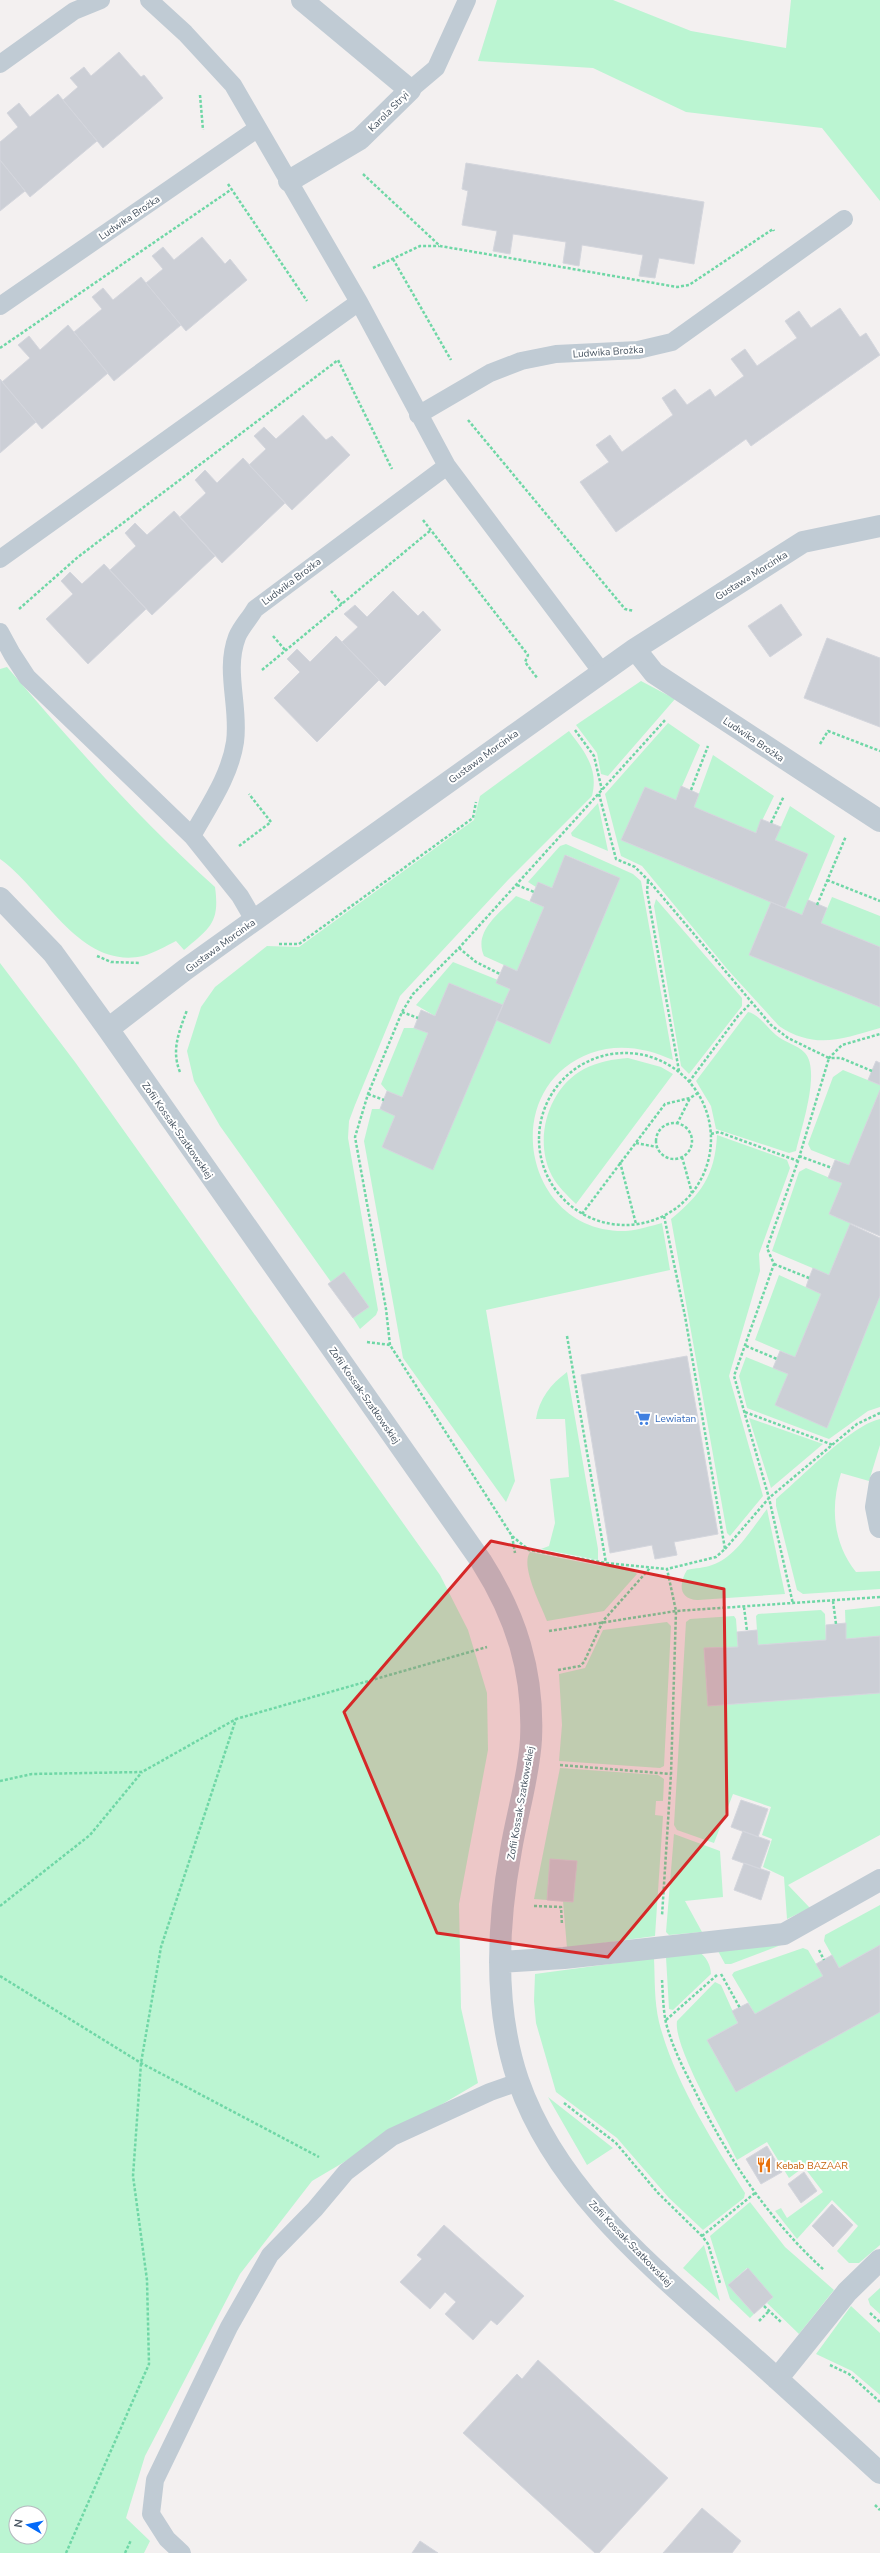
<svg xmlns="http://www.w3.org/2000/svg" width="880" height="2553" viewBox="0 0 880 2553" font-family="'Nunito Sans',sans-serif">
<style>
.green{fill:#bbf5d2;fill-rule:evenodd}
.building{fill:#cccfd6;stroke:#d4d6dd}
.lines{fill:none;stroke-linecap:round;stroke-linejoin:round}
.path{stroke:#6fd7a6;stroke-width:2.5;stroke-dasharray:3 2;stroke-linecap:butt}
.service{stroke:#c0cbd4;stroke-width:18}
.minor{stroke:#c0cbd4;stroke-width:22}
.marked{fill:#d62828;fill-opacity:0.2;stroke:#d62828;stroke-width:3;stroke-linejoin:round}
.labels{text-anchor:middle;stroke-width:4;stroke-linejoin:round;paint-order:stroke}
.street-label{font-size:10px;fill:#465360;stroke:#fff}
.shop-label{font-size:10px;fill:#366cbe;stroke:#fff;text-anchor:start}
.food-label{font-size:10px;fill:#c56008;stroke:#fff;text-anchor:start}
</style>
<rect width="100%" height="100%" fill="#f3f0f0"/>
<path class="green" d="M497,0H613L691,31L786,48L791,0H880V201L822,128L686,112L593,68L478,61Z
M7,667C73,744 139,819 215,887C220,923 210,928 184,950L176,941C166,946 154,953 143,956C79,970 44,890 0,859V669Z
M641,681L675,699L608,776L601,774L597,753L576,725Z
M668,723L700,745L676,800L645,787L621,840L771,902L749,955L880,1007V1028C842,1039 815,1050 779,1026L728,970L642,866L621,856L605,794Z
M569,731C584,751 599,768 592,796L508,880L400,996L355,1105L349,1121L348,1138L378,1310L376,1315L360,1329L353,1318L369,1307L344,1273L331,1282L220,1126L194,1081L187,1051L201,1007L215,987L267,946L299,947L474,820L480,796Z
M713,755L774,796L756,833L694,807Z
M598,803L608,851L572,836L571,833Z
M790,806L835,836L802,915L785,908L808,854L775,840Z
M566,844L633,874L641,881L673,1060C647,1048 618,1043 591,1053C496,1088 524,1234 626,1231C639,1230 650,1226 662,1223L670,1270L486,1310L515,1481L506,1502L403,1358L364,1141L372,1109H380L395,1116L382,1147L433,1169L496,1020L550,1044L620,878L566,855L552,888L538,882L536,887L528,882L560,846Z
M516,896L544,907L517,971L484,956C473,931 500,913 516,896Z
M832,897L880,916V947L821,923Z
M656,899L742,998V1006L689,1074L681,1066L654,906Z
M453,962L498,980L496,983L510,989L503,1005L449,983L435,1016L416,1005Z
M0,963L75,1062L440,1575L468,1630L487,1693L488,1750L459,1904L461,2008L478,2083L312,2181L240,2274L145,2456L126,2518L150,2541L144,2553H0ZM16,2513H40V2537H16Z
M748,1012C759,1014 767,1028 776,1035C784,1042 798,1045 805,1053C821,1071 801,1129 796,1151L789,1153L716,1129L711,1106L696,1081Z
M404,1028H414L428,1033L402,1097L387,1091L381,1084Z
M628,1058L661,1067L673,1074L576,1204C567,1195 558,1187 552,1176C533,1140 548,1088 584,1069C598,1062 613,1059 628,1058Z
M843,1070L880,1085V1090L849,1165L811,1150L808,1144L833,1077Z
M717,1135L787,1160L790,1168L759,1254L760,1271L729,1376L763,1496L730,1536L727,1533L671,1219C701,1194 715,1176 717,1135Z
M806,1168L842,1183L829,1214L851,1223L829,1275L772,1251L799,1172Z
M779,1275L821,1294L795,1357L755,1340Z
M880,1296V1407L868,1411L829,1439L747,1408L739,1376L746,1357L788,1374L827,1428Z
M567,1372L598,1549V1560L541,1549L549,1546L555,1523L550,1479L569,1477L565,1419H536C539,1399 551,1384 567,1372Z
M749,1418L823,1444L771,1488Z
M880,1419V1445L869,1481L841,1473C830,1507 833,1543 856,1572L880,1571V1589L803,1594L797,1590L776,1506V1499C800,1479 851,1425 880,1419Z
M767,1509L785,1594L698,1600C678,1599 679,1583 687,1570C695,1568 705,1568 712,1565C736,1557 752,1528 767,1509Z
M530,1552L601,1566L628,1568L637,1574L604,1611L547,1621C541,1605 520,1566 530,1552Z
M880,1606V1636L846,1639L845,1610Z
M821,1610L825,1614L826,1640L758,1645L756,1616L758,1614Z
M734,1616L736,1619L738,1647L704,1648L708,1706L880,1693V1835L788,1885L810,1908L787,1919L784,1877L763,1867L772,1839L762,1835L771,1807L733,1794L714,1843L677,1830L674,1825L686,1622L690,1619Z
M667,1622L671,1626L664,1766L660,1768L559,1761L562,1725L559,1674L585,1668L603,1630Z
M560,1768L658,1775L664,1779L663,1801H656L655,1815L663,1816L655,1936L567,1948L563,1901L573,1902L576,1861L550,1859L547,1900L534,1899Z
M674,1834L720,1851L723,1897L685,1901L702,1932L669,1935L666,1932Z
M880,1905V1945L839,1968L824,1941L825,1935Z
M781,1945L731,1964H725L718,1951Z
M803,1948L808,1950L823,1976L755,2014L732,1975L734,1972Z
M699,1952C706,1956 711,1966 711,1974L673,2010L669,2009L666,1957Z
M654,1958C655,1979 654,2001 659,2022C674,2081 713,2142 745,2193L744,2198L703,2230L669,2198L617,2138L556,2092L536,2023L534,2001L535,1974Z
M715,1982L721,1985L738,2023L707,2040L736,2092L880,2012V2245L859,2263H849L837,2251L858,2226L832,2200L797,2239L775,2211L781,2208L787,2218L823,2192L804,2167L789,2178L767,2142L737,2160C724,2132 673,2047 677,2021Z
M548,2097L613,2148L587,2165Z
M750,2202L785,2247L834,2290L799,2334L767,2303L773,2297L747,2268L728,2285L754,2314L750,2318L730,2299L710,2236Z
M704,2245L720,2301L683,2268Z
M880,2288V2314L870,2305L868,2299Z
M851,2306L880,2333V2395L852,2371L816,2354Z"/>
<path class="building" d="M119,52L141,77L144,75L163,98L103,148L63,100L78,87L70,78L84,67L91,76Z
M58,94L97,141L30,197L0,160V142L18,127L7,113L19,103L30,117Z
M0,160L25,191L0,211Z
M466,163L704,202L694,264L659,258L655,278L639,276L643,255L582,245L579,266L563,263L566,242L513,234L510,254L493,251L497,231L462,225L468,191L462,189Z
M202,237L225,264L230,259L247,280L186,331L146,283L163,269L152,256L163,247L174,260Z
M141,277L181,325L114,381L74,332L102,309L92,297L103,288L113,300Z
M840,308L860,337L866,333L880,355L751,446L746,439L616,532L580,482L609,462L596,445L610,435L622,452L673,415L662,398L675,389L687,405L710,389L715,397L744,376L731,359L745,349L757,366L797,338L785,321L799,311L811,328Z
M68,325L108,373L42,429L2,382L30,358L18,345L29,336L40,350Z
M0,379L36,422L0,453Z
M303,415L326,440L332,436L350,455L292,510L249,465L266,449L254,436L264,427L276,439Z
M243,458L285,503L222,563L180,517L206,493L195,480L205,470L217,483Z
M174,511L215,556L152,615L110,570L136,546L125,533L135,523L147,535Z
M104,564L146,609L88,664L46,619L73,594L61,581L70,572L82,584Z
M393,591L418,616L423,611L441,630L385,686L342,642L358,627L344,614L355,605L367,617Z
M781,604L802,635L770,657L748,626Z
M336,636L379,680L317,742L274,698L300,672L287,659L297,649L310,662Z
M827,638L880,658V727L804,698Z
M681,786L699,794L694,807L756,833L761,819L781,827L775,840L808,854L785,908L621,840L645,787L676,800Z
M565,855L620,878L550,1044L496,1020L510,989L496,983L504,965L517,971L544,907L530,901L536,887L538,882L552,888Z
M808,900L827,908L821,923L880,947V1007L749,955L771,902L802,915Z
M449,983L503,1005L433,1170L382,1147L395,1116L380,1109L387,1091L402,1097L428,1033L414,1028L421,1010L435,1016Z
M876,1061L880,1063V1085L868,1080Z
M880,1090V1236L829,1214L842,1183L828,1178L835,1160L849,1165Z
M850,1224L880,1238V1296L827,1428L775,1405L788,1374L773,1368L780,1351L795,1357L821,1294L806,1287L809,1278L813,1268L829,1275Z
M344,1272L369,1307L353,1318L328,1284Z
M687,1356L718,1534L674,1542L677,1555L655,1559L652,1545L610,1553L581,1375Z
M846,1623V1639L880,1636V1693L708,1706L704,1648L738,1647L737,1632L757,1630L758,1645L826,1640V1625Z
M741,1800L768,1809L758,1837L731,1827Z
M743,1831L770,1841L760,1869L732,1859Z
M550,1859L577,1861L573,1902L547,1900Z
M744,1863L770,1872L761,1900L734,1890Z
M880,1945V2012L736,2092L707,2040L738,2023L732,2011L748,2003L755,2014L823,1976L816,1964L832,1955L839,1968Z
M767,2146L782,2172L761,2184L746,2159Z
M804,2172L817,2191L801,2203L788,2184Z
M832,2204L853,2225L833,2247L812,2226Z
M444,2225L524,2296L497,2325L491,2320L473,2340L445,2314L456,2302L445,2292L430,2309L400,2282L422,2259L417,2255Z
M748,2268L773,2297L754,2314L728,2285Z
M538,2360L668,2478L599,2553H595L463,2433L517,2374L522,2379Z
M702,2508L741,2541L732,2553H663Z
M420,2541L438,2553H412Z"/>
<g class="lines">
<path class="path" d="M200,95L203,130
M363,174L440,246L677,287L689,285L773,229L774,231
M228,184L307,301
M393,259L451,360
M373,268L420,246H439
M0,348L232,189
M468,420L625,609L634,611
M423,520L528,655L525,662L538,679
M331,591L342,604
M19,609L78,557L338,360L392,469
M273,636L286,651
M262,670L431,530
M575,730L594,756L602,790
M820,744L828,731L880,751
M691,790L708,746
M599,794L616,859L635,867L649,881L771,1025L788,1038L829,1058L798,1161L767,1248L774,1264L734,1376L769,1498L793,1604
M771,823L784,796
M239,846L271,822L249,794
M827,880L880,901
M648,881L647,891L679,1071
M517,885L534,892
M817,905L846,836
M279,944H299L473,818L476,802
M459,948L476,962L500,974
M97,956L111,962L140,963
M402,1012L418,1018
M539 1139a86 86 0 1 1 172 0a86 86 0 1 1-172 0Z
M872,1071L841,1058H829L842,1045L880,1034
M180,1072C171,1050 179,1032 187,1010
M689,1082L738,1016L751,1003
M368,1094L384,1100
M656 1141a18 18 0 1 1 36 0a18 18 0 1 1-36 0Z
M677,1124L690,1098
M711,1134L719,1132L798,1161
M636,1143L657,1147
M799,1156L832,1168
M682,1157L692,1193
M620,1162L636,1224
M582,1214L665,1104L690,1098L698,1093
M664,1216L685,1316L725,1549L716,1557L667,1569
M774,1264L809,1278
M567,1336L606,1563
M367,1342L390,1345L512,1536L529,1550L606,1563L667,1569L676,1611L671,1774L662,1916
M390,1345L386,1309L355,1137L368,1094L402,1012L413,994L459,948L666,719
M746,1346L777,1359
M745,1412L833,1445
M512,1536L515,1553
M725,1549L769,1498L857,1424L880,1413
M833,1601L836,1624
M744,1607L747,1631
M549,1631L676,1611L880,1597
M558,1670L580,1666L584,1662L603,1621L650,1568
M560,1765L671,1774
M0,1781L32,1774L142,1772L236,1719L487,1647
M0,1906L90,1835L142,1772
M534,1906L561,1907L562,1925
M819,1950L824,1960
M721,1974L740,2008
M0,1976L141,2063L319,2157
M662,1980C663,1994 663,2009 666,2023C672,2046 683,2068 694,2089C727,2157 768,2219 824,2270
M666,2020L717,1975
M564,2103L616,2143L658,2193L702,2236L708,2244L720,2283
M702,2236L755,2193
M764,2306L781,2322
M870,2313L880,2322
M759,2321L769,2311
M830,2365L849,2374L880,2402
M875,2505L880,2510
M66,2553L149,2364L147,2280L133,2176L141,2063L161,1947L236,1719
M125,2553L131,2540"/>
<path class="service" d="M149,0L185,33L233,85L359,302L447,466L601,671
M0,64L74,11L101,0
M410,90L436,68L467,0
M0,306L257,129
M418,415L490,373L521,361L556,354L638,350L672,342L844,219
M0,559L359,302
M0,632L12,654L27,677L192,836
M254,920L240,896L192,836C208,807 230,776 235,742C240,707 224,671 237,637C241,627 250,618 255,609L447,466
M182,2553L167,2539L151,2514L155,2480L229,2327L270,2255L315,2209L346,2172L392,2137L490,2092L519,2082"/>
<path class="minor" d="M289,181L360,139L410,90L302,0
M635,649L654,673L880,821
M0,898L53,953L108,1029L481,1561C516,1616 534,1672 531,1739C529,1776 517,1814 511,1850C497,1926 493,2006 518,2080C556,2190 652,2267 736,2342C785,2385 832,2429 880,2473
M108,1029L186,969L635,649L803,542L880,526
M880,1482L876,1507L880,1527
M500,1962L564,1958L784,1934L880,1880
M777,2379L847,2292L880,2260"/>
</g>
<path class="marked" d="M491,1541L724,1589L727,1815L608,1957L437,1933L344,1712Z"/>
<defs>
<g id="supermarket-bare" transform="scale(1.2)"><path d="M-6-5.5h2.5l.6 2H6L4.5 2H-2.5L-4.4-4H-6ZM-1.5 3.2a1.3 1.3 0 1 0 .1 0ZM3 3.2a1.3 1.3 0 1 0 .1 0Z" fill="#3f7fe0" stroke="#fff" stroke-width="2.5" paint-order="stroke"/></g>
<g id="restaurant-bare" transform="scale(1.2)"><path d="M-5-6h1v4h1v-4h1v4h1v-4h1v5L-1.5 .5V6h-2V.5L-5-1ZM5-6V6H3V1.5H1.5Q1.5-4 5-6Z" fill="#e8710a" stroke="#fff" stroke-width="2.5" paint-order="stroke"/></g>
</defs>
<g fill-rule="evenodd">
<use href="#supermarket-bare" x="643" y="1418"/>
<use href="#restaurant-bare" x="764" y="2165"/>
</g>
<g class="labels">
<g class="street-label">
<text transform="translate(388 111) rotate(-45)" y="4">Karola Stryi</text>
<text transform="translate(129 217) rotate(-34)" y="4">Ludwika Brożka</text>
<text transform="translate(608 351) rotate(-4)" y="4">Ludwika Brożka</text>
<text transform="translate(751 575) rotate(-32)" y="4">Gustawa Morcinka</text>
<text transform="translate(291 581) rotate(-37)" y="4">Ludwika Brożka</text>
<text transform="translate(754 739) rotate(34)" y="4">Ludwika Brożka</text>
<text transform="translate(483 756) rotate(-36)" y="4">Gustawa Morcinka</text>
<text transform="translate(220 945) rotate(-36)" y="4">Gustawa Morcinka</text>
<text transform="translate(178 1130) rotate(55)" y="4">Zofii Kossak-Szatkowskiej</text>
<text transform="translate(365 1395) rotate(55)" y="4">Zofii Kossak-Szatkowskiej</text>
<text transform="translate(520 1803) rotate(-80)" y="4">Zofii Kossak-Szatkowskiej</text>
<text transform="translate(631 2243) rotate(46)" y="4">Zofii Kossak-Szatkowskiej</text>
</g>
<g class="shop-label">
<text x="655" y="1422">Lewiatan</text>
</g>
<g class="food-label">
<text x="776" y="2169">Kebab BAZAAR</text>
</g>
</g>
<g transform="translate(28 2525) rotate(279)"><circle r="19" fill="#ffffff" stroke="#b5babf"/>
<path d="M0-3L7 15L0 10L-7 15Z" fill="#046af9"/>
<text y="-6" font-size="11" font-weight="bold" text-anchor="middle" fill="#465360">N</text>
</g>
</svg>
